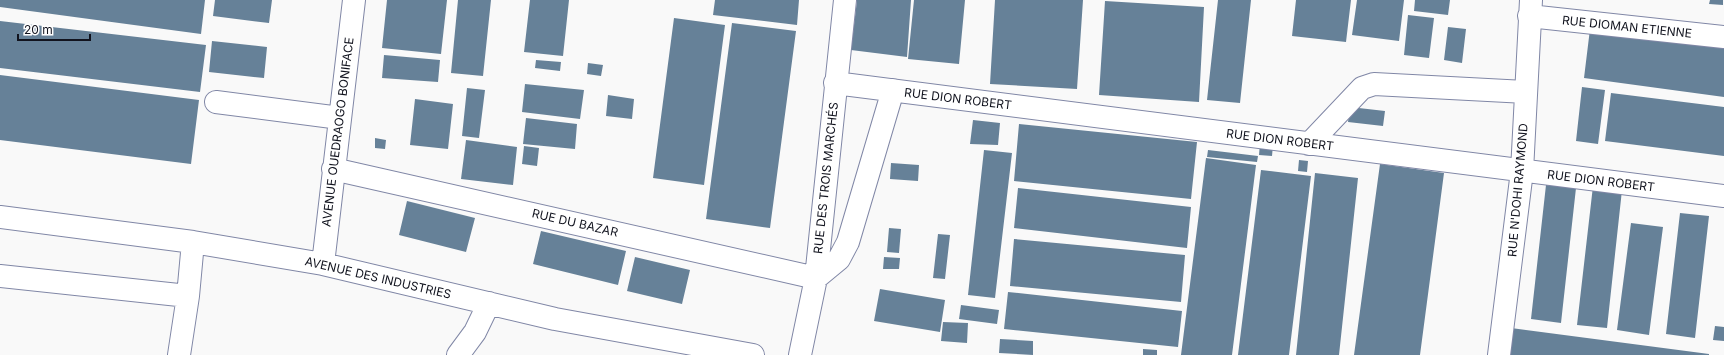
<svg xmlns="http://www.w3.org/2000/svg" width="1724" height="355" viewBox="0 0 1724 355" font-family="Inter,sans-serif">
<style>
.building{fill:#668198}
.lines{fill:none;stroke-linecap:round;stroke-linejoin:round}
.minor-casing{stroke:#8087a6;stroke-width:24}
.minor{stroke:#fff;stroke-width:22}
.labels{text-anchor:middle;stroke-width:3.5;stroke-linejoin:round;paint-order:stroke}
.street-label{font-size:12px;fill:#11131e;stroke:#fff}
</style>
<rect width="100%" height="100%" fill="#f9f9f9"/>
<path class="building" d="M0,0H205L201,34L0,7Z
M215,0H272L269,23L213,16Z
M387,0H447L441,54L382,48Z
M458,0H491L483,76L451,73Z
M530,0H569L563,56L524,52Z
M715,0H799L797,25L713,15Z
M857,0H911L907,57L851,50Z
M914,0H965L959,64L908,59Z
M995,0H1083L1077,89L990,84Z
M1218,0H1251L1240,103L1207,100Z
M1296,0H1351L1346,42L1292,36Z
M1357,0H1404L1399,41L1352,35Z
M1415,0H1450L1448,15L1414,11Z
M1710,0H1723V5L1709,4Z
M1105,1L1204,7L1199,102L1099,95Z
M1408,15L1434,18L1429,58L1404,55Z
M674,18L725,25L704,185L653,178Z
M0,21L206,45L200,92L0,68Z
M732,23L796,31L770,228L706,219Z
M1448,27L1466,29L1462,63L1444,60Z
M1590,29L1724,47V97L1584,78Z
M212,41L267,47L264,78L209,72Z
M384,55L440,60L438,82L382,78Z
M536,60L561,62L560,71L535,68Z
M588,63L603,65L601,76L587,74Z
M0,75L199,100L191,164L0,140Z
M525,84L584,90L580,119L522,112Z
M1582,87L1605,90L1598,144L1576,141Z
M467,88L485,90L479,138L462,136Z
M1611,93L1724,107V156L1605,141Z
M608,95L634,99L632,119L606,116Z
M415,99L453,104L448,149L410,145Z
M1350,107L1385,111L1383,126L1348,122Z
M526,118L577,124L575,149L523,144Z
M973,120L1000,123L998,145L970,144Z
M1019,124L1197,142L1191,199L1014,181Z
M375,138L386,140L385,149L375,148Z
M466,140L517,147L513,185L461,179Z
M1260,143L1273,145L1272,156L1259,155Z
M524,146L539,148L537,166L522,164Z
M984,150L1012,153L995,298L968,295Z
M1208,150L1258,156L1257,162L1207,157Z
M1206,158L1256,165L1232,355H1181Z
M1299,160L1308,161L1307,172L1298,171Z
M891,163L919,165L918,181L890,179Z
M1380,164L1444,173L1420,355H1354Z
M1261,170L1311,176L1289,355H1238Z
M1315,173L1358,178L1339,355H1296Z
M1546,185L1576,188L1561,323L1531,319Z
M1593,186L1622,190L1607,328L1577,325Z
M1018,188L1191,207L1187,248L1014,228Z
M407,201L475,218L466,252L399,235Z
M1680,213L1709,216L1695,338L1666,334Z
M1631,223L1663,227L1649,335L1617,330Z
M889,228L901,229L899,253L887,252Z
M541,231L626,251L618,285L533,264Z
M938,234L950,235L945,279L933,278Z
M1014,239L1185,255L1181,302L1010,286Z
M635,257L690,270L682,304L627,291Z
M884,257L900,258L899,269H883Z
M880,289L945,300L940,332L874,321Z
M1008,292L1182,311L1178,347L1004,329Z
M961,305L999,310L997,324L959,319Z
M943,322L968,323L967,343L941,341Z
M1715,326L1724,327V341L1713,340Z
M1511,328L1709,354V355H1508Z
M1000,339L1033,341V355L999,353Z
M1143,349L1157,350V355H1143Z"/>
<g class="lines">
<g class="minor-casing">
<path id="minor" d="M1529,16L1724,37
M835,83L1724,196
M216,102L340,118
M1309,144L1362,88L1374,84L1526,92
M333,169L816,278L839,259L848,242L893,90
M0,217L193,242L323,264L555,319L753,355
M323,264L354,0
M0,276L188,296
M179,355L188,296L193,242
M458,355L475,332L489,303
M800,355L816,278L845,0
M1499,355L1522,171L1531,0"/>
</g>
<use href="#minor" class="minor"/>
</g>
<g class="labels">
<g class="street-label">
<text transform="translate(1627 27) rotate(6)" y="4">RUE DIOMAN ETIENNE</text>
<text transform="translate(958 99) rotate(7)" y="4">RUE DION ROBERT</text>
<text transform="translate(338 132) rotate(-83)" y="4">AVENUE OUEDRAOGO BONIFACE</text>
<text transform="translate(1280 140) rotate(7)" y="4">RUE DION ROBERT</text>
<text transform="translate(826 178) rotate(-84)" y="4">RUE DES TROIS MARCHÉS</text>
<text transform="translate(1601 181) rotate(7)" y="4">RUE DION ROBERT</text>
<text transform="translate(1518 190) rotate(-85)" y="4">RUE N'DOHI RAYMOND</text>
<text transform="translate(575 223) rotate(13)" y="4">RUE DU BAZAR</text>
<text transform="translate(378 278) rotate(13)" y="4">AVENUE DES INDUSTRIES</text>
</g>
</g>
<path d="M18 34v6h72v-6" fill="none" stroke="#11131e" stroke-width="2"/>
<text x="24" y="34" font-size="12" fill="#11131e" stroke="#ffffff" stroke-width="3" paint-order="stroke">20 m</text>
</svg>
